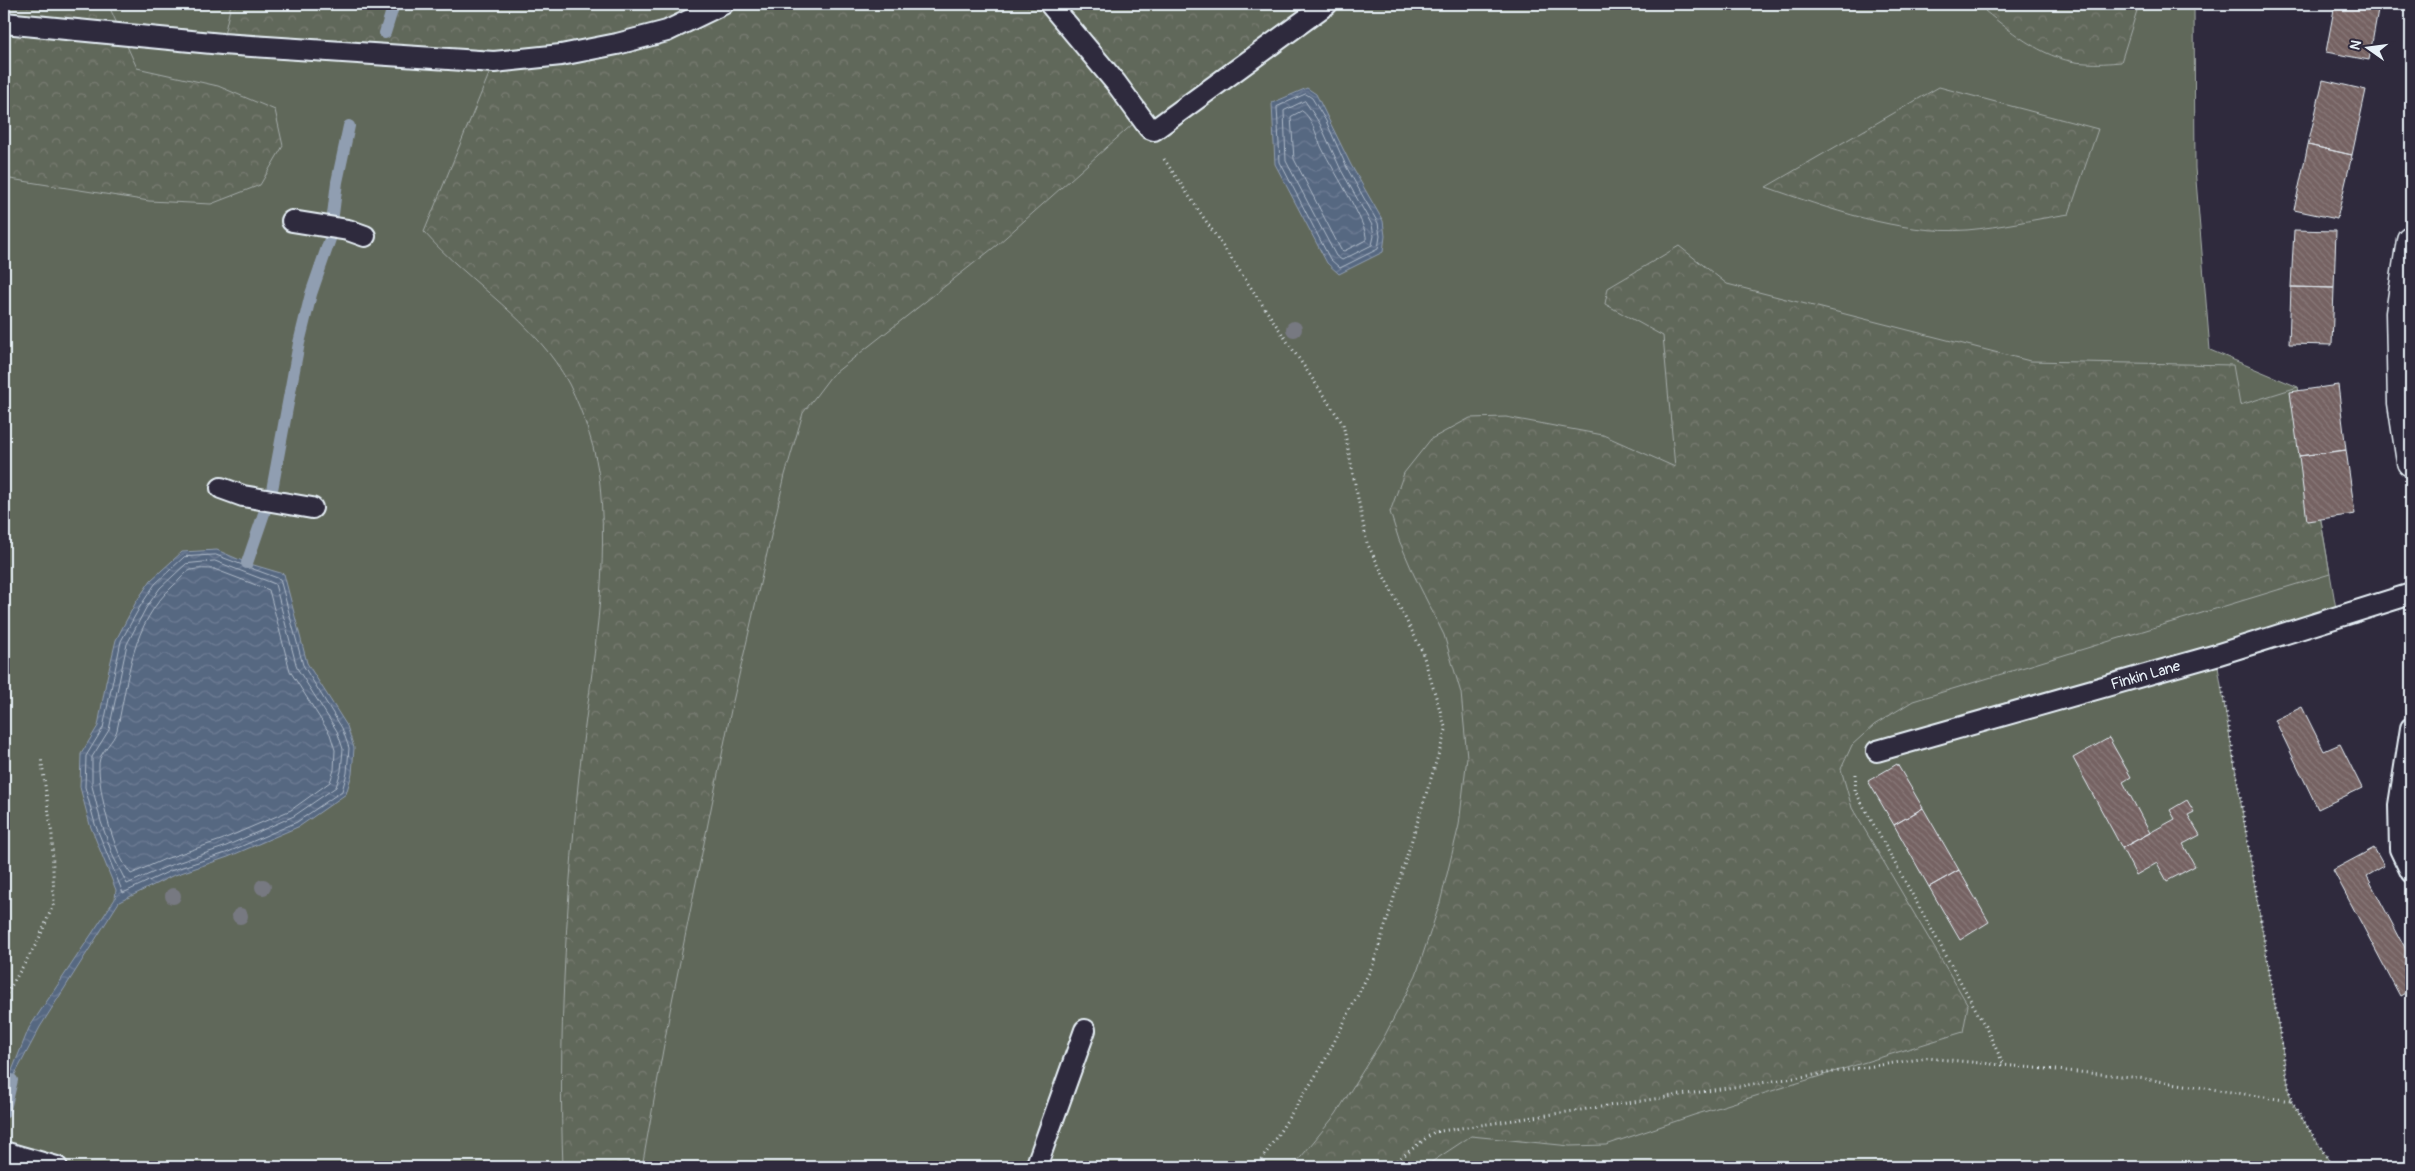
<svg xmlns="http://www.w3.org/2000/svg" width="2415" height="1171" viewBox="0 0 2415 1171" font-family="Pangolin,sans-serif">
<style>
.grass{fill:#61675a;stroke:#a4aca9}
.forest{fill:url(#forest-crowns);stroke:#a4aca9}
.water{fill:url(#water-waves);stroke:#909eb1}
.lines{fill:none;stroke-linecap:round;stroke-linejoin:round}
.shore{stroke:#aebac8;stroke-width:1}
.stream{stroke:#909eb1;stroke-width:12}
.building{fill:url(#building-back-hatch);stroke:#e8f1f8}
.service-casing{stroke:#e8f1f8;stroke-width:24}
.minor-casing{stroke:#e8f1f8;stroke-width:31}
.path{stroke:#e8f1f8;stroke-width:3;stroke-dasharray:1 4;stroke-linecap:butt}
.service{stroke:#2f2a3d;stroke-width:20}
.minor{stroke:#2f2a3d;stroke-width:28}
.tree{fill:#777981}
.labels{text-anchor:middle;stroke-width:5;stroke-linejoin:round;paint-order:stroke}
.street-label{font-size:15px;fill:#e8f1f8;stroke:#2f2a3d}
</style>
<defs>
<pattern id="forest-crowns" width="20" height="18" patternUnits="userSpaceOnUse" patternTransform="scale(1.25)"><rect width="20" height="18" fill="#61675a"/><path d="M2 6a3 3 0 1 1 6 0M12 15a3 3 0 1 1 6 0" fill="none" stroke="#787d72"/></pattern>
<pattern id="water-waves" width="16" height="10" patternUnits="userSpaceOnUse" patternTransform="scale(1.25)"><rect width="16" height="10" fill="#566781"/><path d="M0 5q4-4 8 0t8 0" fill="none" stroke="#6e7d94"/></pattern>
<pattern id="building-back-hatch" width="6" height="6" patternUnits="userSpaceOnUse" patternTransform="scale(1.25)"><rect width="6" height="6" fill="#756262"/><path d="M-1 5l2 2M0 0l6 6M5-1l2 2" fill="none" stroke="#897979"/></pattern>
</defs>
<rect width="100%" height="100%" fill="#2f2a3d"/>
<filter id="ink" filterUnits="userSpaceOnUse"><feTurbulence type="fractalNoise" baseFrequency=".02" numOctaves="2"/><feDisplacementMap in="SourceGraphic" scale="10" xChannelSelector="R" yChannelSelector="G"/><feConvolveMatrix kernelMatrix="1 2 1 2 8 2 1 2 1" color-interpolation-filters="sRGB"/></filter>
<g filter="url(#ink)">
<path class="grass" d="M4,4H2194L2195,168L2210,350L2298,387L2338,620L2216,655L2291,1101L2333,1167H4Z"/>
<path class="forest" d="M4,4H108L137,68L218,86L275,110L283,146L260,185L211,204L149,201L4,178Z
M231,4H1326L1170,119L1143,115L997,245L831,376L803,413L785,475L731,710L670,1011L642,1167H563C558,1040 566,912 578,785C588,686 610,584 600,485C597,452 584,414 569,384C536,321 470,284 424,232L494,62L222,44Z
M1993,4H2139L2121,62C2109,63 2098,64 2086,63C2048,62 2014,34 1985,11Z
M1939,87L2098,129L2069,214C2035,219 2001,227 1967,230C1900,235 1827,208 1766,187Z
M1679,246L1727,284L2030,361L2233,365L2240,405L2298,387L2330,574L1913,701L1874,725L1852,745L1841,769L1852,808L1968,1005L1963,1032L1694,1115L1606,1145L1570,1146L1471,1136L1424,1167H1293L1336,1114L1384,1037L1416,975L1440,903L1459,825L1467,757L1461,693L1444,635L1414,575L1399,540L1390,512L1404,473L1431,439L1470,418L1506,417L1603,435L1675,467L1663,336L1605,304L1608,288Z"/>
<path class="water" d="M1307,88L1316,94L1351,165L1383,221L1385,236L1383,252L1339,274L1327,263L1275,164L1272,103Z
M217,550L247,563L284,574L307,663L347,726L354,748L352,774L346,794L300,826L228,857L172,876L119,902L40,1027L12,1080L11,1073L29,1028L115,899L116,890L90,825L80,787L81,754L98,726L106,682L116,640L136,602L151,580L182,552Z"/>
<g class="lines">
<path class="shore" d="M1306,94L1312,98L1326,121L1347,168L1378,223L1380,236L1378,249L1340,268L1330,259L1280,162L1277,107Z
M1305,101L1320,124L1341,170L1372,225L1374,236L1372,245L1342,260L1336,256L1286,161L1284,111Z
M1302,111C1311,116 1316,134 1320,144C1328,163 1369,225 1366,240L1344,251L1341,250L1294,159L1291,117Z
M216,555L280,579L303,665L342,728L349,748L347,773L342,791L297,822L226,853L170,871L123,893L95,824L85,787L86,756L103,728L121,641L141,605L155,584L184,557Z
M215,561L275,584L297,668L337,731L343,749L341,771L336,787L294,816L224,847L168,866L127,884L113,856L101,822L92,786V757L109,730L127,644L146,608L160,588L186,564Z
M214,569L269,590L290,671L330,734L335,750L334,770L330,782L291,810L221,840L165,859L131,874C113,853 98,791 99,763C100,751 114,742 117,730C129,677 131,624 174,585C179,581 185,572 191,570C198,568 207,569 214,569Z"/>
<path class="stream" d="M385,33L394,4
M247,563L272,490L299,343L311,294L330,239L337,182L349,126
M4,1113L12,1080"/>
</g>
<path class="building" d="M2335,4H2379L2369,60L2326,52Z
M2323,80L2366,90L2352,155L2308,145Z
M2308,145L2352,155L2337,219L2294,210Z
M2294,230L2336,231L2334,288L2291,287Z
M2291,287L2334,288L2332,345L2289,344Z
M2338,385L2346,450L2299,456L2290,392Z
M2346,450L2355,514L2307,521L2299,456Z
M2302,707L2324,751L2340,744L2362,788L2318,809L2275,720Z
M2109,738L2131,777L2123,782L2150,833L2122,848L2073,758Z
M1897,764L1923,808L1894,825L1868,781Z
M2187,800L2194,812L2188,815L2200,835L2183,844L2195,866L2167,881L2157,863L2136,875L2122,848L2175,819L2170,810Z
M1923,808L1959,870L1929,887L1894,825Z
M2374,848L2384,866L2367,876L2411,959V990L2400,996L2333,870Z
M1959,870L1989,922L1960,940L1929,887Z"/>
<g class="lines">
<g class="service-casing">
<g id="service">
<path d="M1050,4L1116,83L1149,128L1154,130L1327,4"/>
<path d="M4,23L222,44L494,62L561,55L617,44L667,31L723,4"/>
<path d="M292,221L348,230L365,236"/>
<path d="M221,488L243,496L312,508"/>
<path d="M2411,728L2399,805L2400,849L2411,872"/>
<path id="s1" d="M1877,751L2216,655L2411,594"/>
<path d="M4,1152L57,1167"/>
<path d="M1036,1167L1085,1030"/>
</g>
</g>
<g class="minor-casing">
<path id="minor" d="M2411,240L2400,313L2402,403L2411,462"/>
</g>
<path class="path" d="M1164,159L1343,424L1367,543L1422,651L1446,730L1373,965L1322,1066L1257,1167
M1856,774L1855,791L1986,1028L2004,1065
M4,998L38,941L54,903L52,835L41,757
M2291,1101L2333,1167
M1389,1167L1434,1132L1927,1058L2132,1077L2291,1101L2222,686"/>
<use href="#service" class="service"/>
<use href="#minor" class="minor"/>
</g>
<g class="tree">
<circle cx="1294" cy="329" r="8"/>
<circle cx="263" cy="887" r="8"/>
<circle cx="173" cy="896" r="8"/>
<circle cx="240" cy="916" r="8"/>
</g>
</g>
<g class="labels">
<g class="street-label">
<text dy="5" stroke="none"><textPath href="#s1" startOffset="279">Finkin Lane</textPath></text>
</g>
</g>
<rect width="2415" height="1171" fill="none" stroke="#2f2a3d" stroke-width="20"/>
<rect x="10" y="10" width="2395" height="1151" fill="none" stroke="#e8f1f8" stroke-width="2" filter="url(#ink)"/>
<g transform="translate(2368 48) rotate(284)" stroke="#2f2a3d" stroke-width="4" paint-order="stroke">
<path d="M0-4L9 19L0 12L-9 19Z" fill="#e8f1f8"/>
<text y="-8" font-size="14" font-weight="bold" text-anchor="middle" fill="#e8f1f8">N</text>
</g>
</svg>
